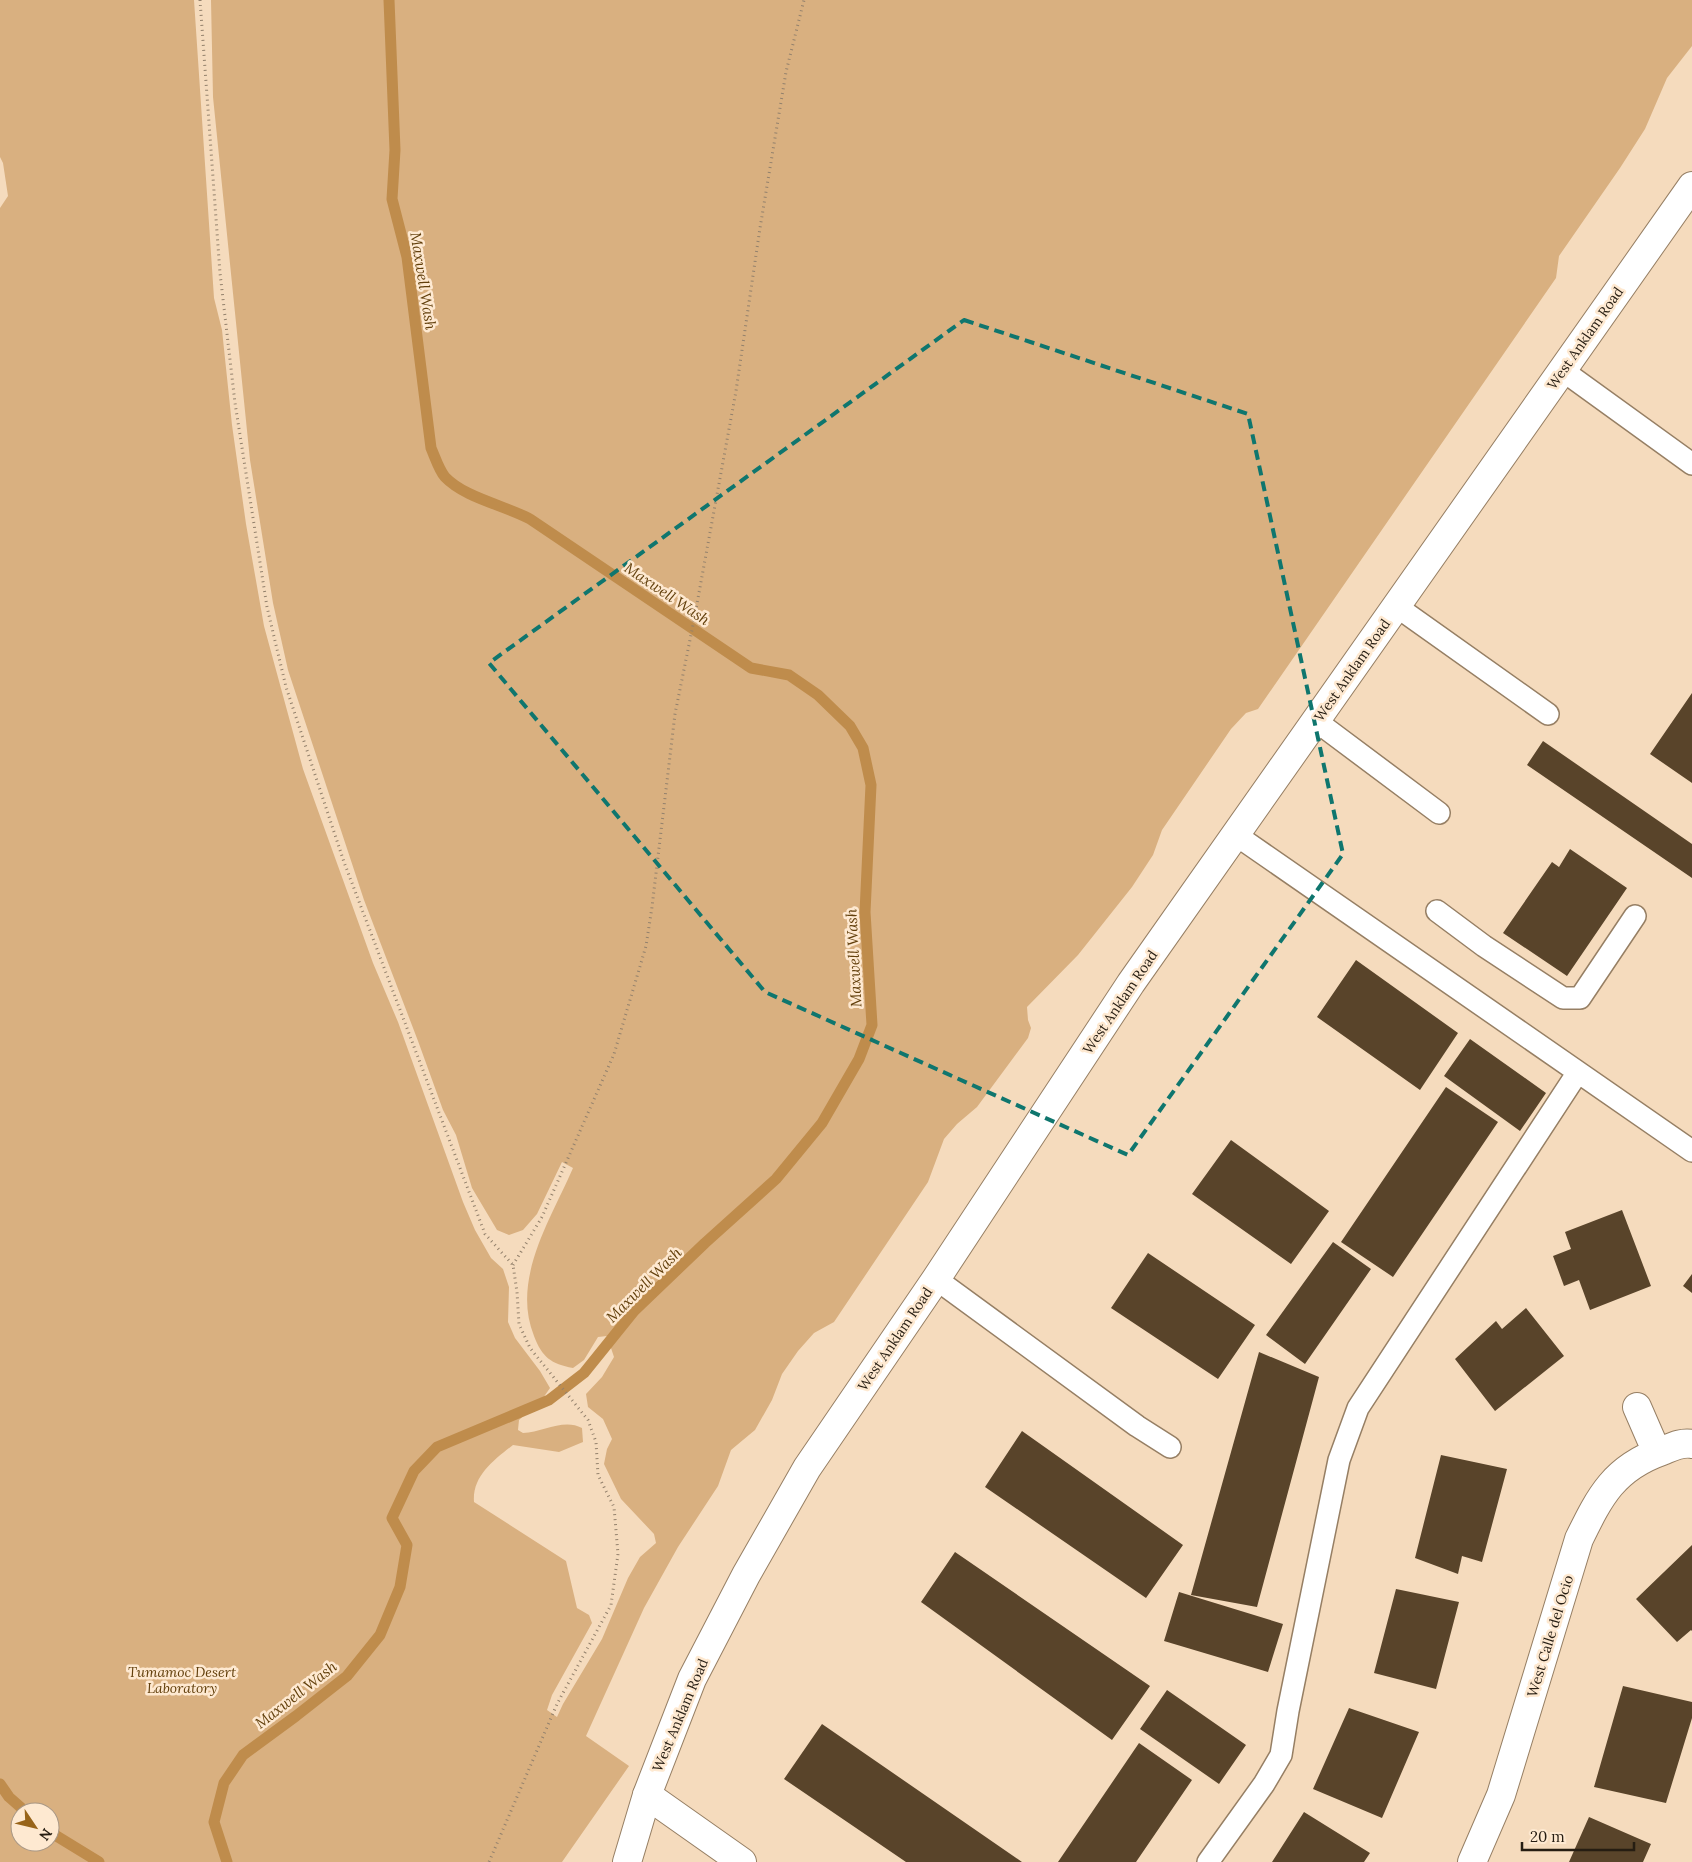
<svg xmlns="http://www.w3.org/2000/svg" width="1692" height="1862" viewBox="0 0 1692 1862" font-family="Lora,serif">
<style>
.green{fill:#d9b080;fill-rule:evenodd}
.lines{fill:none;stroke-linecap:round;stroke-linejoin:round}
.stream{stroke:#bf8c4c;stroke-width:11}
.building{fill:#59442a}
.service-casing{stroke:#967f64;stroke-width:24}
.minor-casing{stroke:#967f64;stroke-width:30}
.tertiary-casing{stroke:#967f64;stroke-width:30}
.secondary-casing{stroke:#967f64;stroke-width:30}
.path{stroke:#93816c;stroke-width:3;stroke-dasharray:1 4;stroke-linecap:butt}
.service{stroke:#fff;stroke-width:21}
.minor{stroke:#fff;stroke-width:28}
.tertiary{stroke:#fff;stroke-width:28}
.secondary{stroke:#fff;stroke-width:28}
.marked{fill:none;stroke:#0f766e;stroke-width:4;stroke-dasharray:10 6;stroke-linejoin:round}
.labels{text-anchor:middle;stroke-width:5;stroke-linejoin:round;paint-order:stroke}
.street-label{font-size:14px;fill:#261d12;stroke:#fee9d1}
.park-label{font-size:14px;font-style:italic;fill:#623f0b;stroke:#fee9d1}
.water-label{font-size:15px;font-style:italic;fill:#623f0b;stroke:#fee9d1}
</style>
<rect width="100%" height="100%" fill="#f5dbbd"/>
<path class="green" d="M0,0H194L214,298L222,330L232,425L246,524L264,626L303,769L373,963L398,1022L463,1202L475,1230L491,1258L503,1269L509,1287L508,1322L515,1338L540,1371L550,1388L543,1398L519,1420L518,1430L523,1433C543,1432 564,1418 582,1428L583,1442L559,1452L513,1445C494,1460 472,1476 474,1502L566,1561L577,1608L589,1615L592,1623L552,1695L547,1710L557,1717L563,1704L602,1639L628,1578L640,1557L656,1543L654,1534L621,1499L604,1464L607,1449L612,1439L603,1419L588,1407L586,1394L602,1377L614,1357L607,1336L598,1337L584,1360L573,1368C551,1364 542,1357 534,1336C511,1279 551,1219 573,1168L562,1162L537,1214L523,1230L509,1235L497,1230L472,1188L456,1135L443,1110L418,1041L364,900L288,670L273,603L250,460L213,97L211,0H1692V46L1667,78L1645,129L1620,168L1559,256L1556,278L1258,709L1246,713L1231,729L1162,830L1153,855L1132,887L1078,955L1027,1007L1028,1020L1031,1028L1028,1038L977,1107L957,1124L944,1139L928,1182L834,1322L814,1333L798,1351L782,1374L772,1400L755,1430L731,1450L718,1486L678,1547L644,1608L586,1736L629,1766L562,1862H0V208L8,196L3,163L0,157ZM20,1812H50V1842H20Z"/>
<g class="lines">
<path class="stream" d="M0,1784L9,1797L26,1812
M50,1832L99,1862
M227,1862L214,1822L224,1783L243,1755L296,1716L347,1676L380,1635L400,1587L407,1545L392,1518L414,1471L437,1447L549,1400L584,1373L634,1311L705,1243L776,1179L822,1123L859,1059L872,1025L865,912L871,785L863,748L850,726L818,695L789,675L751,668L530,519C504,505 465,498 445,477C439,470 435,457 431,448L407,257L392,199L395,150L389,0"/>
</g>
<path class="building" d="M1692,693V783L1650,754Z
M1543,741L1692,844V878L1527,765Z
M1570,849L1627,888L1567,976L1503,933L1552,862L1559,867Z
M1356,960L1458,1033L1420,1090L1317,1017Z
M1470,1039L1546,1093L1520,1131L1444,1076Z
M1446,1087L1498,1122L1393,1277L1341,1242Z
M1231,1140L1329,1211L1291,1264L1192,1194Z
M1622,1210L1651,1286L1590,1310L1579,1280L1564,1286L1553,1256L1571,1249L1565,1232Z
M1333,1242L1371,1269L1305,1364L1266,1335Z
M1148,1253L1255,1325L1218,1379L1111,1308Z
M1692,1274V1293L1683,1286Z
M1526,1308L1564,1356L1495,1411L1455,1359L1496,1321L1502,1329Z
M1259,1352L1319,1377L1257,1607L1191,1595Z
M1022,1431L1183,1545L1146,1598L985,1487Z
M1441,1455L1507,1469L1482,1562L1462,1556L1458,1574L1415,1558Z
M1692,1545V1631L1691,1630L1677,1642L1636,1599Z
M955,1552L1150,1686L1112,1740L921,1602Z
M1396,1589L1459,1602L1436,1689L1374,1673Z
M1179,1592L1283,1624L1268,1672L1164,1641Z
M1623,1686L1692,1702V1718L1666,1803L1594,1787Z
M1167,1690L1246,1745L1219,1784L1140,1729Z
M1349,1708L1419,1732L1382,1818L1313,1789Z
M822,1724L1022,1862H906L784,1779Z
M1139,1743L1192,1780L1136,1862H1058Z
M1304,1812L1370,1853L1364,1862H1272Z
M1589,1817L1651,1844L1643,1862H1569Z"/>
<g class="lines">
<g class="service-casing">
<path id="service" d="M1562,370L1692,464
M1396,606L1548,714
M1316,721L1439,813
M1236,835L1692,1151
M1437,911L1484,946L1563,998H1580L1635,916
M936,1279L1137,1426L1170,1447
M1208,1862L1264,1784L1281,1755L1288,1711L1339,1460L1358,1408L1578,1072"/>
</g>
<g class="minor-casing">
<path id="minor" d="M1637,1407L1657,1453
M1472,1862L1501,1795L1579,1539C1600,1496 1614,1468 1662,1451C1672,1447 1681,1442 1692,1444"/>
</g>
<g class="tertiary-casing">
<path id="tertiary" d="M647,1795L742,1862"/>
</g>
<g class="secondary-casing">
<path id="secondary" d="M627,1862L647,1795L692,1679L746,1575L807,1468L936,1279L1131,983L1692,186"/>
</g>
<path class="path" d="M200,0L220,273L235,403L267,607L286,687L344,862L485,1234L513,1265L517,1292L519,1324L530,1348L588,1420L596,1442L598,1475L614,1507L618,1554L611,1605L557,1704L489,1862
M513,1265L542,1217L614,1054L646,946L652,907L675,714L694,620L736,391L760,228L786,72L804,0"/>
<use href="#service" class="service"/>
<use href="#minor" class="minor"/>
<use href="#tertiary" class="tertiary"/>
<use href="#secondary" class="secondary"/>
</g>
<path class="marked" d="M964,320L1248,414L1343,854L1128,1155L765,992L489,663Z"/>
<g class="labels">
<g class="street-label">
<text transform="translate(1585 338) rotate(-55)" y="5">West Anklam Road</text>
<text transform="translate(1352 670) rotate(-55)" y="5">West Anklam Road</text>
<text transform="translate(1120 1002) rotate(-56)" y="5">West Anklam Road</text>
<text transform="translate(895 1339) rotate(-56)" y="5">West Anklam Road</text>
<text transform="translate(1550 1636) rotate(-73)" y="5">West Calle del Ocio</text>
<text transform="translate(680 1715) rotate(-67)" y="5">West Anklam Road</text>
</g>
<g class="park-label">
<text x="182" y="1677">Tumamoc Desert<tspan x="182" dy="16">Laboratory</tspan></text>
</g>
<g class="water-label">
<text transform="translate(423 281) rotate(81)" y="5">Maxwell Wash</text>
<text transform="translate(667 594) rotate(34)" y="5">Maxwell Wash</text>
<text transform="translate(854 958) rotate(-93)" y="5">Maxwell Wash</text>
<text transform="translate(644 1285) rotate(-45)" y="5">Maxwell Wash</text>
<text transform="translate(296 1695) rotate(-38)" y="5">Maxwell Wash</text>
</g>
</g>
<g transform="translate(35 1827) rotate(125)"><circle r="24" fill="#fee9d1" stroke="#a89785"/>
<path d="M0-4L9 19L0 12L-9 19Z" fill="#986419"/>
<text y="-8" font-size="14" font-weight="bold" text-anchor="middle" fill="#261d12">N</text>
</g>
<path d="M1522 1842v8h112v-8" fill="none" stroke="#261d12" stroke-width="2.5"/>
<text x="1530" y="1842" font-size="15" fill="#261d12" stroke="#fee9d1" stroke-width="4" paint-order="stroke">20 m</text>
</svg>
